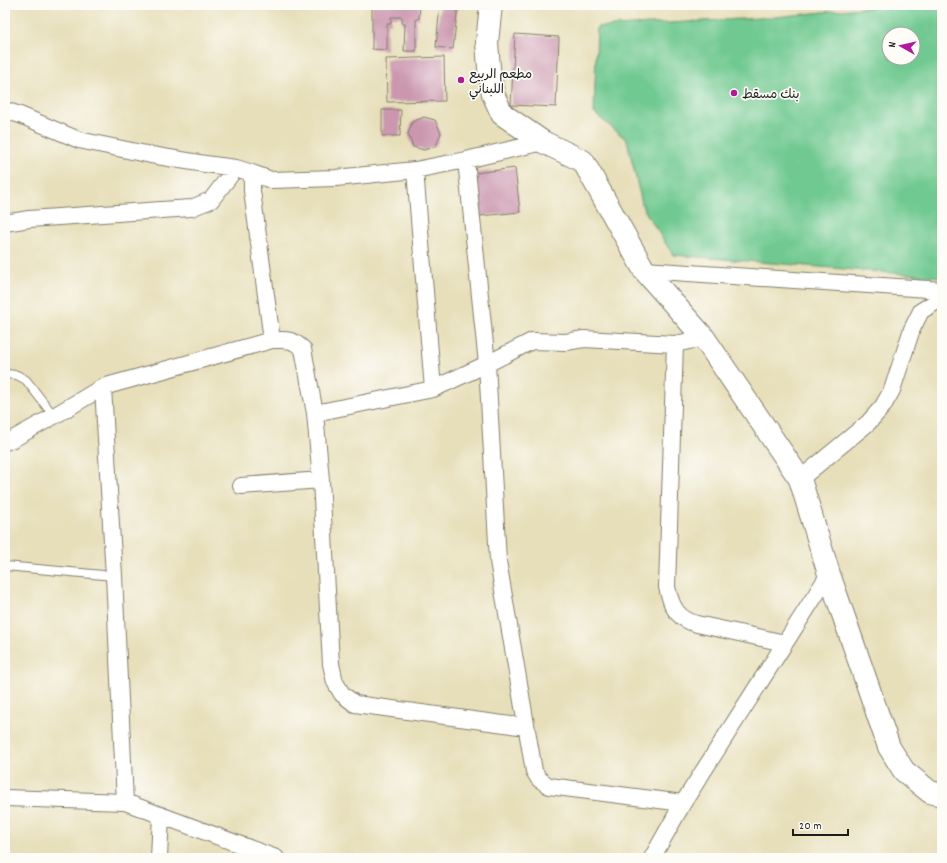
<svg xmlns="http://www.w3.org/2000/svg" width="947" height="863" viewBox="0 0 947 863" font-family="Dekko,'Playpen Sans Arabic',sans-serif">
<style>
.green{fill:#70c990;stroke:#467256;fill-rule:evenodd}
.building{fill:#ca97af}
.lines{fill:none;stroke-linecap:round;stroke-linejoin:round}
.lane-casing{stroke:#827e6b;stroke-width:10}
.street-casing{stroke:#827e6b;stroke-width:18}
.secondary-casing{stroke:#827e6b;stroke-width:24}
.lane{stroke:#fff;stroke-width:8}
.street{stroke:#fff;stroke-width:16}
.secondary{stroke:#fff;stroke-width:22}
.poi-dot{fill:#b5179e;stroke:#fdfcf7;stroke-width:1.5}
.labels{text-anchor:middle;stroke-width:3.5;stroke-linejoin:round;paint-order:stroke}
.poi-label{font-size:13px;fill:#1c1c1c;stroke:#fdfcf7;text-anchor:start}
</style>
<rect width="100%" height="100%" fill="#fdfcf7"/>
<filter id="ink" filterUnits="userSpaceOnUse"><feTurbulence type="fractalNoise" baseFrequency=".025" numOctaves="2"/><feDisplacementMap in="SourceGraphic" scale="8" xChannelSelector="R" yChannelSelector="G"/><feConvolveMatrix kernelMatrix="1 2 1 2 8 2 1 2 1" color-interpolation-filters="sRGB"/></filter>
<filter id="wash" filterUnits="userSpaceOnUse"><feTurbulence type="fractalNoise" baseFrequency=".012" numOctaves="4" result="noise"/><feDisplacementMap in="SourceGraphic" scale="16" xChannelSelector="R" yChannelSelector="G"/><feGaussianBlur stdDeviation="0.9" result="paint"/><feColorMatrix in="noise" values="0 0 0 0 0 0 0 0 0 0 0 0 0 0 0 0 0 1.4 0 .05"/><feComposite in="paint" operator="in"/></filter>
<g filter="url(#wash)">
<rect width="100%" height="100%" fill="#e7dfba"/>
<path class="green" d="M889,5H942V277L673,255L643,208L627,140L594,113L597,27L776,17ZM889,34H913V58H889Z"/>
<g id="blocks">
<path class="building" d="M372,5H420L419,19H416V51H404L405,24H402V17H391V24H387V50L372,49Z
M440,5H458L453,49L436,47Z
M515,34L559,37L556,107L511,105Z
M444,57L445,101L387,102L386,59Z
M382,110H401L400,136H382Z
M424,117L435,120L441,133L436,146L424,150L413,147L408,134L412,122Z
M515,168L520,212L480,216L475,173Z"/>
</g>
</g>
<g filter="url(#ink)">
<use href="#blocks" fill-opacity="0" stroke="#827e6b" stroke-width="1"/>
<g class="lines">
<g class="lane-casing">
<path id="lane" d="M5,374L17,375L26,380L54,416
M5,566L114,576"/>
</g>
<g class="street-casing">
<path id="street" d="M5,110L20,115L79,140L151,155L205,164L236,168L252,173L271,180L336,178L415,170L466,160L543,142
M466,160L487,364L498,561L534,771L539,779L549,786L683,803
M415,170L433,389
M252,173V191L272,340
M5,223L29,219L191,208L211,200L236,168
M644,270L942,290
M675,344L667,587C670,599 673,612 685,619C688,621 693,623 697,624L785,643
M103,387L114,576L125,802
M315,413L433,389L487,364L532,341L566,342L584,339L675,344L704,338
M5,442L13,439L54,416L103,387L272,340C287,340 291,338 303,349L315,413L321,480L331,664L335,682L342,694L355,704L526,727
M800,479L868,423L883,406L892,390L912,329L921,311L942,298
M241,486L321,480
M5,798L125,802L276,858
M159,858L161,815
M652,858L683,803L829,574"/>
</g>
<g class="secondary-casing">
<path id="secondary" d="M491,5L487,42L489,68L493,94L502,114L543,142L583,161L644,270L704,338L800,479L829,574L889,747L904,771L930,792L942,795"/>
</g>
<use href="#lane" class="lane"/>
<use href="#street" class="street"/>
<use href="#secondary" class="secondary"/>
</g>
</g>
<g class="poi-dot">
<circle cx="461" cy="80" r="4"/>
<circle cx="734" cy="93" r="4"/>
</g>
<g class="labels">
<g class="poi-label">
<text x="469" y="78">مطعم الربيع<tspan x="469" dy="15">اللبناني</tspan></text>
<text x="742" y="98">بنك مسقط</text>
</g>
</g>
<rect width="947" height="863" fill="none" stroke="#fdfcf7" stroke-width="20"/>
<g transform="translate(901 46) rotate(278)"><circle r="19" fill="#fdfcf7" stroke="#a3a29f"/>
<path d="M0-3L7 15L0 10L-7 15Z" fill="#b5179e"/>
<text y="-6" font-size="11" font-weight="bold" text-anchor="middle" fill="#1c1c1c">N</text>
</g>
<path d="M793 829v6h55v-6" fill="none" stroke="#1c1c1c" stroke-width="2"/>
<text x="799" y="829" font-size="12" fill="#1c1c1c" stroke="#fdfcf7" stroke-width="3" paint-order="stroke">20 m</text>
</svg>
